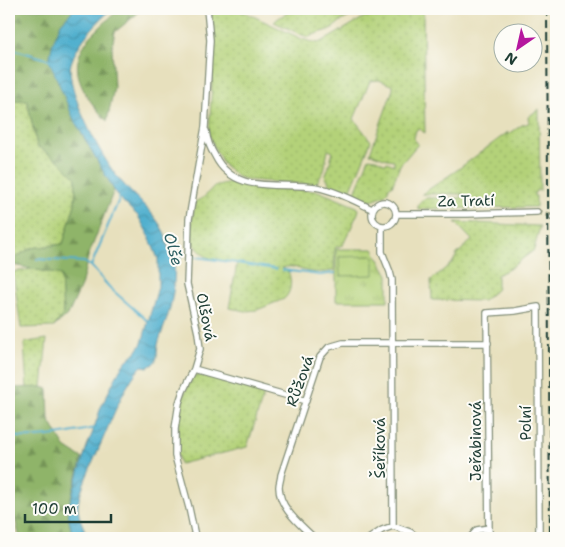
<svg xmlns="http://www.w3.org/2000/svg" width="565" height="547" viewBox="0 0 565 547" font-family="'Shantell Sans',sans-serif">
<style>
.grass{fill:url(#grass-dots);stroke:#6a8856}
.forest{fill:url(#forest-firs);stroke:#57784e}
.park{fill:url(#park-tufts);stroke:#6a8856}
.pitch{fill:#b4d279;stroke:#6a8856}
.water{fill:url(#water-waves);stroke:#367680}
.lines{fill:none;stroke-linecap:round;stroke-linejoin:round}
.stream{stroke:#4eaecd;stroke-width:2}
.minor-tunnel{stroke:#bfbfa2;stroke-width:5.5;stroke-dasharray:5.5 3;stroke-linecap:butt}
.minor-casing{stroke:#838e78;stroke-width:8}
.minor{stroke:#fff;stroke-width:5.5}
.rail{stroke:#1f3d34;stroke-width:2;stroke-dasharray:8 4;stroke-linecap:butt}
.labels{text-anchor:middle;stroke-width:4;stroke-linejoin:round;paint-order:stroke}
.street-label{font-size:15px;fill:#1f3d34;stroke:#fdfcf7}
.water-label{font-size:16px;font-style:italic;fill:#2d5f62;stroke:#fdfcf7}
</style>
<defs>
<pattern id="grass-dots" width="8" height="8" patternUnits="userSpaceOnUse" patternTransform="scale(1.25)"><rect width="8" height="8" fill="#b4d279"/><path d="M2 2h.1M6 6h.1" fill="none" stroke="#9ab569" stroke-width="1.8" stroke-linecap="round"/></pattern>
<pattern id="forest-firs" width="22" height="20" patternUnits="userSpaceOnUse" patternTransform="scale(1.25)"><rect width="22" height="20" fill="#8fb469"/><path d="M5 1l3.5 6h-7zM16 11l3.5 6h-7z" fill="#749457"/></pattern>
<pattern id="park-tufts" width="24" height="20" patternUnits="userSpaceOnUse" patternTransform="scale(1.25)"><rect width="24" height="20" fill="#b4d279"/><path d="M3 7l-1-3M5 7V3M7 7l1-3M15 17l-1-3M17 17v-4M19 17l1-3" fill="none" stroke="#9ab569"/></pattern>
<pattern id="water-waves" width="16" height="10" patternUnits="userSpaceOnUse" patternTransform="scale(1.25)"><rect width="16" height="10" fill="#4eaecd"/><path d="M0 5q4-4 8 0t8 0" fill="none" stroke="#408fa7"/></pattern>
</defs>
<rect width="100%" height="100%" fill="#fdfcf7"/>
<filter id="ink" filterUnits="userSpaceOnUse"><feTurbulence type="fractalNoise" baseFrequency=".02" numOctaves="2"/><feDisplacementMap in="SourceGraphic" scale="10" xChannelSelector="R" yChannelSelector="G"/><feConvolveMatrix kernelMatrix="1 2 1 2 8 2 1 2 1" color-interpolation-filters="sRGB"/></filter>
<filter id="wash" filterUnits="userSpaceOnUse"><feTurbulence type="fractalNoise" baseFrequency=".0096" numOctaves="4" result="noise"/><feDisplacementMap in="SourceGraphic" scale="20" xChannelSelector="R" yChannelSelector="G"/><feGaussianBlur stdDeviation="1.12" result="paint"/><feColorMatrix in="noise" values="0 0 0 0 0 0 0 0 0 0 0 0 0 0 0 0 0 1.4 0 .05"/><feComposite in="paint" operator="in"/></filter>
<g filter="url(#wash)">
<rect width="100%" height="100%" fill="#e7e0bd"/>
<path class="grass" d="M211,9H238L302,39L312,42L318,43L329,38L378,9H423L425,133L419,129L416,130L414,138L415,142L418,144L400,165L392,186L389,187C388,190 387,193 385,195C384,196 379,197 377,198C368,202 360,202 355,192L369,158L376,159L386,164L387,162L394,165V160L387,159L370,153L393,89V86L379,80L370,81L354,119L371,141L349,194L330,188L328,180L325,178L333,152L328,150L324,171L315,185L248,180L238,177L224,165L215,149L209,134L214,47Z
M300,9H366L341,21L334,27L326,31L318,33L309,37L302,35L274,22C281,15 291,11 300,9Z
M9,100H27L37,146L58,160L76,178L75,204L63,244L31,248L12,260H9Z
M539,109L540,191L536,190V192L534,193V196H536V207L418,209C418,202 421,199 428,198H461L463,194H422L457,170L508,132L506,136L522,125L529,123L528,117Z
M230,182L245,186L318,191L357,207L359,209L358,213L343,245L336,247L335,249L334,270C326,273 314,273 306,271C295,268 293,265 282,268L288,271C292,280 292,292 284,299L257,310L246,311L229,308L237,263L211,259L204,255L193,244L191,237L192,221L195,202L204,197L214,186Z
M455,222L540,226L534,250L509,269L497,275V289L483,301L432,300L431,280L453,262L457,254L472,240Z
M553,222L556,224V253H553Z
M32,269L61,275L63,314L54,327L21,328L13,272Z
M11,301C12,313 16,338 9,347V303Z
M47,339L42,387L27,388L24,344L27,342Z
M202,375L265,391L247,447L180,464L177,452L180,403L193,376Z"/>
<path class="forest" d="M9,9H74L61,23L74,120L114,190L88,257L81,286L69,313L54,327L63,314L61,275L13,265L12,260L31,248L63,244L75,204L76,178L58,160L37,146L27,100H9Z
M119,9H141L138,13L115,32L112,46L114,88L107,121C82,94 62,65 94,33C102,25 111,17 119,9Z
M42,387L48,389L49,420L65,447L82,458L68,508L69,520L73,538H20L12,507L9,505V388Z"/>
<path class="park" d="M336,249H373L388,275V301H336Z"/>
<path class="pitch" d="M374,256V275L340,276L339,257Z"/>
<path class="water" d="M74,9H112C96,23 78,42 71,63C64,88 103,161 120,180C134,197 154,211 164,232C166,237 166,242 168,247C169,249 172,250 173,253C174,255 174,258 174,260C176,283 172,306 164,327C162,333 159,339 158,345C156,356 160,361 148,367L142,366C124,384 110,424 99,448C93,463 79,490 78,506C78,517 84,529 89,538H73L69,520L68,508L87,446L92,434L101,407L120,369L126,361L137,351L142,343L158,287V259L148,234L138,216L124,203L114,190L74,120L49,60L53,42L61,23Z"/>
<g class="lines">
<path class="stream" d="M9,48L50,60
M120,197L91,266L110,288L150,323
M190,256L276,269
M173,258L183,256
M37,259L84,262L91,266
M283,270L320,275L335,273
M9,436C38,440 67,433 96,428"/>
</g>
</g>
<g filter="url(#ink)">
<g class="lines">
<path class="minor-tunnel" d="M537,212L546,214L553,217"/>
<g class="minor-casing">
<path id="minor" d="M206,131C207,140 210,148 215,156C234,195 280,182 315,187C334,190 355,201 372,209
M372 214a12 12 0 1 1 24 0a12 12 0 1 1-24 0Z
M396,214H467L537,212
M553,217L556,219
M382,226V252L390,272L392,280L393,526L410,532L418,538
M194,369L306,401
M195,536L189,508L175,456V429L179,403L183,391L194,369L200,349L198,333L187,284L188,256L189,219L205,127L210,40L207,9
M314,538C300,524 279,508 279,487C279,483 281,479 281,475L320,357L329,347L343,343H488
M370,538L382,530L393,526
M470,538L477,530L489,528
M489,538L487,313L515,311L538,307L539,538"/>
</g>
<use href="#minor" class="minor"/>
<path class="rail" d="M547,9L550,538"/>
</g>
</g>
<g class="labels">
<g class="street-label">
<text transform="translate(466 201) rotate(-1)" y="5">Za Tratí</text>
<text transform="translate(206 317) rotate(79)" y="5">Olšová</text>
<text transform="translate(300 381) rotate(-70)" y="5">Růžová</text>
<text transform="translate(526 423) rotate(-90)" y="5">Polní</text>
<text transform="translate(476 441) rotate(-90)" y="5">Jeřabinová</text>
<text transform="translate(380 448) rotate(-90)" y="5">Šeříková</text>
</g>
<g class="water-label">
<text transform="translate(174 249) rotate(75)" y="6">Olše</text>
</g>
</g>
<rect width="565" height="547" fill="none" stroke="#fdfcf7" stroke-width="30"/>
<g transform="translate(518 48) rotate(214)"><circle r="24" fill="#fdfcf7" stroke="#a4b0a9"/>
<path d="M0-4L9 19L0 12L-9 19Z" fill="#b5179e"/>
<text y="-8" font-size="14" font-weight="bold" text-anchor="middle" fill="#1f3d34">N</text>
</g>
<path d="M25 514v8h86v-8" fill="none" stroke="#1f3d34" stroke-width="2.5"/>
<text x="32" y="514" font-size="15" fill="#1f3d34" stroke="#fdfcf7" stroke-width="4" paint-order="stroke">100 m</text>
</svg>
